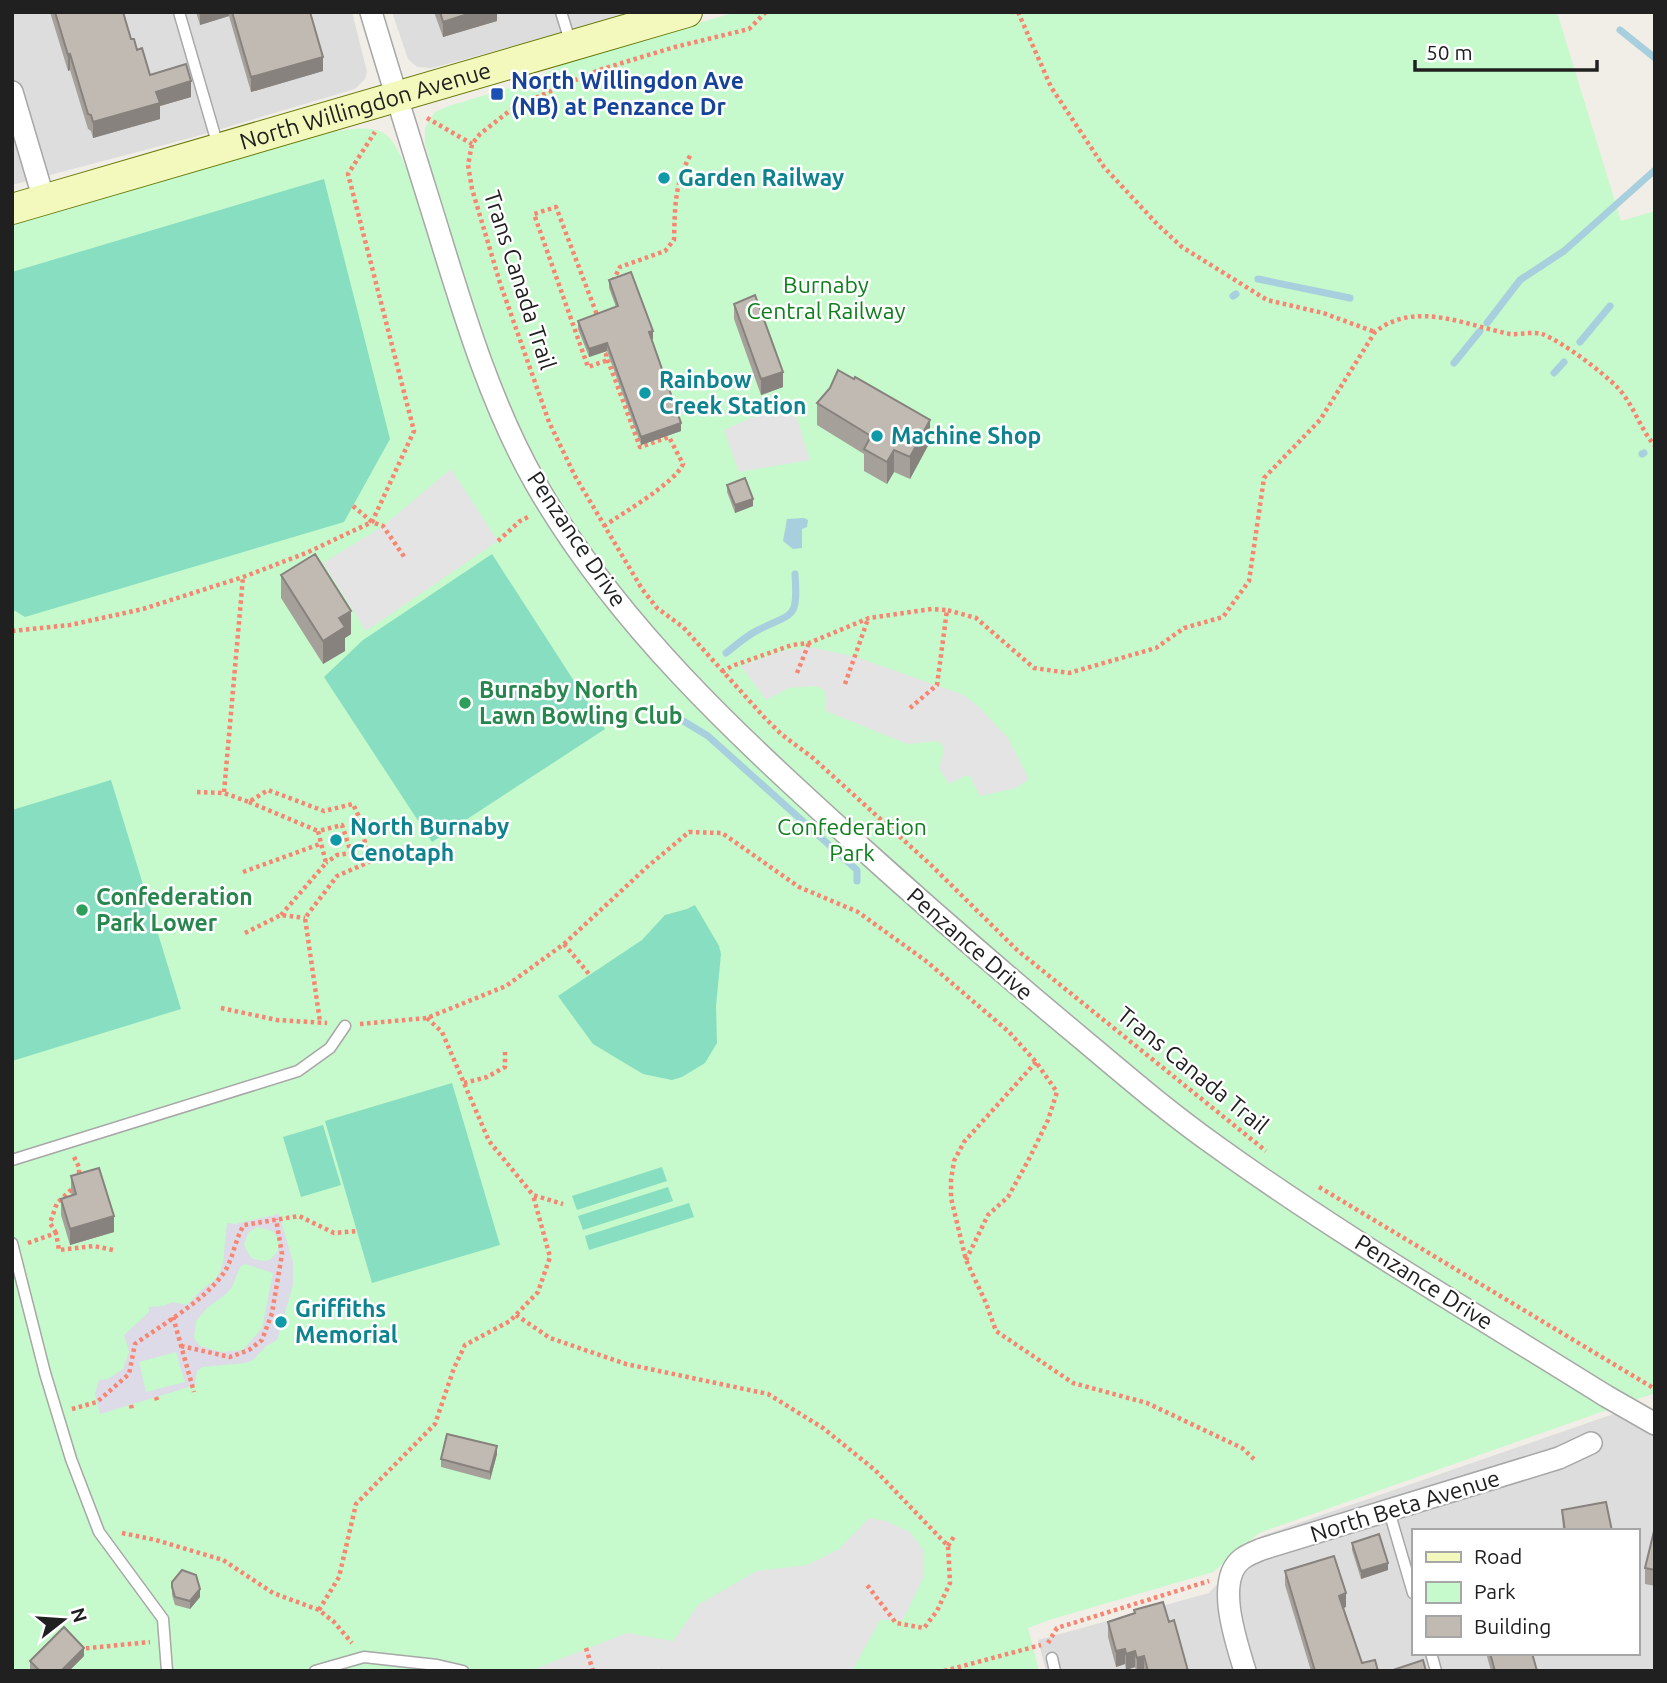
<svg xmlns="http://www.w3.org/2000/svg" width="1667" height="1683" viewBox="0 0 1667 1683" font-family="Ubuntu,sans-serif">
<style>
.residential{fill:#dedddd;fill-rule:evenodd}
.park{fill:#c6f9cc}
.pitch{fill:#87dec0}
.parking{fill:#e4e4e4}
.plaza{fill:#dcdbe7;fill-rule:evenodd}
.water{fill:#a8cfdd}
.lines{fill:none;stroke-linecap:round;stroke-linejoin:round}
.stream{stroke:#a8cfdd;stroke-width:7}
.lane-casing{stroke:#a7a7a7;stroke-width:13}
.street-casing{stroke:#a7a7a7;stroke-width:24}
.secondary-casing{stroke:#677807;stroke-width:32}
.path{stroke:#f88571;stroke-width:4.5;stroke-dasharray:3.5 3.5;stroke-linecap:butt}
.lane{stroke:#fff;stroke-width:10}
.street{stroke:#fff;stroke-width:21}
.secondary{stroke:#f3f9bd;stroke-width:30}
.wall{fill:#a6a09a}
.shaded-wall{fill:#87827d}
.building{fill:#c1bab3;stroke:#87827d;stroke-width:2}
.transit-dot{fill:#1a4fb4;stroke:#fff;stroke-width:2.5}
.culture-dot{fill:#0f9aa8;stroke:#fff;stroke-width:2.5}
.leisure-dot{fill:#2e9e5b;stroke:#fff;stroke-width:2.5}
.labels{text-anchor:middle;stroke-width:5;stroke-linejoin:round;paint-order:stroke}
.transit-label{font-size:23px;font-weight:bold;fill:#164399;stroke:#fff;text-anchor:start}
.street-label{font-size:23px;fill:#202020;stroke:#fff}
.culture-label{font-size:23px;font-weight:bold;fill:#0d838f;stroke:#fff;text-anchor:start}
.park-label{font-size:23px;fill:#0d7f1c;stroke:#fff}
.leisure-label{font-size:23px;font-weight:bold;fill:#27864d;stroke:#fff;text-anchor:start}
</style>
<rect width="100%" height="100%" fill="#f1eee7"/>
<path class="residential" d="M12,12H352L367,72L365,79L355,89L194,137L12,185Z
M392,12H640L432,68L417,67L408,59Z
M1628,1409L1655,1424V1671H1046L1038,1640L1209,1593L1261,1536ZM1413,1531H1637V1653H1413Z"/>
<path class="park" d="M736,12H1557L1621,221L1655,211V1393L1259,1533L1213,1572L1049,1620L1028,1628L1039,1671H12V223L302,139C323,135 368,121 385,134C396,142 400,156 406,167L429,158L425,143V128L435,112L449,106L522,84L568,62Z"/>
<path class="pitch" d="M324,179L390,439L344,522L25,617L12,609V272Z
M492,554L605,729L432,842L324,677L363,640Z
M111,780L181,1009L12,1061V810Z
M695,905L719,946L721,954L716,1006L717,1043L705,1063L682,1077L672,1080L643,1074L593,1044L558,996L642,940L665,915L687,909Z
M452,1083L500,1245L372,1283L325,1121Z
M323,1125L341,1185L301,1197L283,1137Z
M662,1167L667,1181L577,1210L572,1196Z
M668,1187L673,1201L583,1230L578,1216Z
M689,1203L694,1217L589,1250L585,1236Z"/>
<path class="parking" d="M783,403L793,406L810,460L739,472L724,430Z
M451,469L498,541L366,631L323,563L383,526Z
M810,647L856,657L964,695L979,707L1008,738L1029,779L1016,788L980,796L970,776H965L949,784L939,768L944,751L942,744L937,741L907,744L826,711V693L821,688L815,686L789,688L766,700L741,666L783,651Z
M869,1518L886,1521L910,1532L924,1551V1576L903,1620H880L852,1671H529L627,1633L673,1641L699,1604L757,1571L807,1565L839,1549Z"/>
<path class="plaza" d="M279,1214L293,1262V1285L277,1340L266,1346L253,1360L245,1363L202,1367L197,1371L195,1385L100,1414L95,1394L99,1380L108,1379L123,1369L129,1352L124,1335L149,1312V1307L163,1306L172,1302L187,1305L201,1290L214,1281L220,1272L223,1262L227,1223L235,1224ZM257,1227L273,1231L279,1240L278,1251L271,1259L265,1261L253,1259L249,1255L244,1245L248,1233ZM245,1264L273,1273L262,1328L243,1350L221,1352L200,1346L194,1338L196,1321L207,1308L226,1294L232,1287L240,1267ZM176,1352L185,1382L146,1392L139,1362Z"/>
<path class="water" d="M804,518L808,520L807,527L802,529V548L793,549L783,541L787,519Z"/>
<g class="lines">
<path class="stream" d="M1620,30L1655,58
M1258,279L1350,298
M1233,296L1236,294
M1487,323L1520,280L1564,251L1655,170
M1580,342L1610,306
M1454,363L1480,331
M1554,373L1564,362
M1642,454L1644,453
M726,653C736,645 746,636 758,630C794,612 798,620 795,574
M680,719L708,736L857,870V881"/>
<g class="lane-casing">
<path id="lane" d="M179,12L218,146
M561,12L571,44
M12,1160L298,1071L330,1048L345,1026
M12,1243L45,1373L71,1459L99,1532L163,1619L167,1671
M1389,1511L1413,1593
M1431,1653L1436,1671
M1052,1658L1055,1671
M315,1671L364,1657L437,1665L463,1671"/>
</g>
<g class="street-casing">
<path id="street" d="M371,12C393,86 416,159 439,233C465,318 492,407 536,484C617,625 736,734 855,842C929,909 1004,974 1081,1038C1125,1075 1169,1113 1216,1146C1341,1236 1475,1314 1606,1396L1655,1424
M12,92L44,200
M1245,1671C1237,1644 1214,1580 1242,1559C1247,1555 1255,1552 1262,1549L1559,1458L1591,1443"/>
</g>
<g class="secondary-casing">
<g id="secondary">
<path id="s1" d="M12,209L687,12"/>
</g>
</g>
<path class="path" d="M766,12L749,29L675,47L602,69L568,83L512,109L480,134L472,144L468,165L472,189L500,283L549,422L575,476L642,589L657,608L683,627L764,717L781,734L813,758L931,865L1017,950L1266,1151
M1018,12L1051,87L1104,167L1158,225L1182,247L1267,300L1323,313L1375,332
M427,118L472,144
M613,281L620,267L665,251L674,240C675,208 674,184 691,154
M599,320L556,207L534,214L588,367L608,360
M353,506L372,522L383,526L405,558
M604,526C623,513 675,483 683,464L669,437L640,447L606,355L613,352
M498,541L520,521L530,516
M12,631L70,625L143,609L243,577L306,553L372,522L414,431L348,174L375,132
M722,672L732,666L792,645L809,643L869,618L932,609L947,610
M797,673L809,643
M845,684L868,619
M910,708L937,685L947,610L976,618L1034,668L1069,673L1156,648L1184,628L1223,617L1249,581L1264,478L1320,420L1375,332C1415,300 1465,325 1510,334C1520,335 1532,331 1542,334C1563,342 1601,371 1617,387C1633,403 1640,429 1655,446
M197,792L224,793L249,802L268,790L324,811L353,804L360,819L369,862L337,876L305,918L320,1022
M224,792L243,577
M249,802L318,831
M243,872L320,844
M281,915L326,863L318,831L342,825L351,853L337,855L326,863
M245,933L281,915L305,918
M564,944L589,974
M221,1008L277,1020L327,1023
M427,1018L442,1032L489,1141L533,1195L563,1204
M360,1024L427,1018L506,986L564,944L647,867L689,832L722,833L799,887L858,912L926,961L1009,1032L1036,1062L1057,1092L1048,1120L1028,1161L1008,1197L988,1215L966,1260
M1036,1062L964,1142L954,1161L951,1180V1198L966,1260L986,1303L996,1331L1073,1383L1147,1403L1242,1448L1254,1459
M464,1083L487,1077L505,1067V1052
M74,1157L79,1167V1178
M1319,1187L1655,1389
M56,1233L50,1223L57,1203L73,1188
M28,1243L56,1233L59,1250L94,1246L113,1250
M516,1315L550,1338L626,1364L768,1394L823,1428L875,1470L948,1546L950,1583L937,1611L924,1628L896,1623L867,1585
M173,1317L194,1392
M181,1346L230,1357L249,1350L262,1340L272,1313L282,1254L276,1219
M156,1397L158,1403
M131,1405L132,1410
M72,1409L97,1402L129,1374L135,1344C163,1324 206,1300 225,1271C234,1256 235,1239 244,1225L299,1216L334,1233L357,1231
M122,1533L156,1540L223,1560L273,1593L319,1610L334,1622L352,1643
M948,1546L955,1535
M319,1610L339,1577L356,1504L435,1424L454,1368L465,1345L510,1321L538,1292L550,1257L533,1195
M1048,1643L1057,1628L1209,1581
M586,1648L593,1671
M79,1649L150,1642
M660,1670L661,1671
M944,1671L1041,1645"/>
<use href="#lane" class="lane"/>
<use href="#street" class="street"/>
<use href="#secondary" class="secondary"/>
</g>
<path class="wall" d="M50,12H129L123,14L131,39L150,75L191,97L160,106V119L93,138L91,131L88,129L70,70L68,71Z
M196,12H310L323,71L251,92L229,16L200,25Z
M434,12H497V21L443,37Z
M609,280L653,339H651L681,431L641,445L607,351L589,357L578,329V321L616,307L609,288Z
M734,304L783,387L761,395L734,319Z
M817,403L930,442L910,479L894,472L887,484L864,471V454L817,425Z
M727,485L753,506L735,513L727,492Z
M281,575L351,634L345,638V651L323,664L281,598Z
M71,1176L114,1232L70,1245L61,1215V1199L72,1196L71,1192Z
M497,1454L490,1480L441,1467V1459Z
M1562,1510L1612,1531H1563Z
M1655,1527V1586L1645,1584V1568Z
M1352,1543L1388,1570L1361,1579L1352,1550Z
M1285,1571L1346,1607L1344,1608L1362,1663L1378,1671H1311L1285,1585Z
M172,1582L200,1597L190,1609L175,1605L172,1595Z
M1134,1610L1169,1622L1188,1671H1136L1135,1667L1126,1670L1125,1664L1116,1667L1108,1637V1622L1134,1614Z
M1486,1653H1532L1537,1671H1491Z
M84,1656L69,1671H32L30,1669V1661Z"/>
<path class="shaded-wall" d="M200,12H229V16L200,25Z
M474,12H497V21L443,37V22Z
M70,54V70L68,71V55Z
M323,57V71L251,92V77Z
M191,81V97L160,106V119L93,138V122L156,92Z
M653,331V339L649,340V332Z
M607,343V351L589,357V349Z
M783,372V387L761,395V379Z
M930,420V442L910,479V457Z
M681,423V431L641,445V437Z
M894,450V472L887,484V462Z
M753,499V506L735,513V505Z
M351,611V634L345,638V651L323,664V641L339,618Z
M114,1216V1232L70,1245V1229Z
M497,1446V1454L490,1480V1472Z
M1388,1563V1570L1361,1579V1571Z
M200,1589V1597L190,1609V1601Z
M1346,1593V1607L1339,1609V1596Z
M84,1648V1656L69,1671H61Z
M1125,1649V1664L1116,1667V1651Z
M1135,1651V1667L1126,1670V1654Z
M1144,1656V1671H1137V1658Z"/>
<path class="building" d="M55,12H123L131,39H134L137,50L142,48L150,75L186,64L191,81L156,92L160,103L93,122L91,115L88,114L70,54L68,55Z
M232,12H310L323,57L251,77Z
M440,12H474L443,22Z
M631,272L653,331L649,332L681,423L641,437L607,343L589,349L578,321L618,306L609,280Z
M755,295L783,372L761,379L734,304Z
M838,370L854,379L855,377L930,420L910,457L894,450L887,462L864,449L871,436L817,403L830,388Z
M745,478L753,499L735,505L727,485Z
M315,554L351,611L339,618L345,627L323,641L281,575Z
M99,1168L114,1216L70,1229L61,1199L76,1194L71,1176Z
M447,1434L497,1446L490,1472L441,1459Z
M1606,1502L1612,1531H1565L1562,1510Z
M1655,1527V1570L1645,1568Z
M1379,1534L1388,1563L1361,1571L1352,1543Z
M1334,1556L1346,1593L1339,1596L1362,1663L1375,1660L1378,1671H1315L1285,1571Z
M182,1570L196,1575L200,1589L190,1601L175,1597L172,1587V1582Z
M1163,1602L1169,1622L1174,1620L1188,1671H1148L1144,1656L1137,1658L1135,1651L1126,1654L1125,1649L1116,1651L1108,1622L1135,1613L1134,1610Z
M64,1627L84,1648L61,1671H40L30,1661Z
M1490,1653H1532L1537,1671H1495Z
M1423,1660L1426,1671H1390Z"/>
<rect class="transit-dot" x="490" y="87" width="14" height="14" rx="3.5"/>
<g class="culture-dot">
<circle cx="664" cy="178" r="7"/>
<circle cx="645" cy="393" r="7"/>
<circle cx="877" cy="436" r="7"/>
<circle cx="336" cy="840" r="7"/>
<circle cx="281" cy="1322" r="7"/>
</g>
<g class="leisure-dot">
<circle cx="465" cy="703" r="7"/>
<circle cx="82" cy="910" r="7"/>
</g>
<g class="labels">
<g class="transit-label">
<text x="511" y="89">North Willingdon Ave<tspan x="511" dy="26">(NB) at Penzance Dr</tspan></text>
</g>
<g class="street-label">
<text dy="8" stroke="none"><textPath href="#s1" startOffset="368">North Willingdon Avenue</textPath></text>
<text transform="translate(520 280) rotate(72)" y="8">Trans Canada Trail</text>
<text transform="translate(577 539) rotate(56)" y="8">Penzance Drive</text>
<text transform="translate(970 944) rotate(41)" y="8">Penzance Drive</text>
<text transform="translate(1193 1070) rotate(39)" y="8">Trans Canada Trail</text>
<text transform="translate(1424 1282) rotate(32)" y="8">Penzance Drive</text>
<text transform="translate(1405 1506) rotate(-17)" y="8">North Beta Avenue</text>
</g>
<g class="culture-label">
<text x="678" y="186">Garden Railway</text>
<text x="659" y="388">Rainbow<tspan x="659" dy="26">Creek Station</tspan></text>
<text x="891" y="444">Machine Shop</text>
<text x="350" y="835">North Burnaby<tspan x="350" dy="26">Cenotaph</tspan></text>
<text x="295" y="1317">Griffiths<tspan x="295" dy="26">Memorial</tspan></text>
</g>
<g class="park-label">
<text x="826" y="293">Burnaby<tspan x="826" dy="26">Central Railway</tspan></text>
<text x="852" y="835">Confederation<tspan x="852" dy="26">Park</tspan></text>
</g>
<g class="leisure-label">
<text x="479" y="698">Burnaby North<tspan x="479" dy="26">Lawn Bowling Club</tspan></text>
<text x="96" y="905">Confederation<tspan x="96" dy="26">Park Lower</tspan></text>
</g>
</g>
<rect width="1667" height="1683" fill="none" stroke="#202020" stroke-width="28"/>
<rect x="1412" y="1529" width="228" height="126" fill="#ffffff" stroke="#a6a6a6" stroke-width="2"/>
<rect x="1426" y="1552" width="35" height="10" fill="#f3f9bd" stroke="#a6a6a6" stroke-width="2"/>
<text x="1474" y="1564" font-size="21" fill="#202020">Road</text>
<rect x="1426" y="1582" width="35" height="21" fill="#c6f9cc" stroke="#a6a6a6" stroke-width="2"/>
<text x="1474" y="1599" font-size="21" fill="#202020">Park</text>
<rect x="1426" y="1616" width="35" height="21" fill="#c1bab3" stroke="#a6a6a6" stroke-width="2"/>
<text x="1474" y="1634" font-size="21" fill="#202020">Building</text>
<g transform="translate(63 1620) rotate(73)" stroke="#ffffff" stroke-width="5" paint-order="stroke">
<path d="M0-5L12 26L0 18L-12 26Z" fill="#202020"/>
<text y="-10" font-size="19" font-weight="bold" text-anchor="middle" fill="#202020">N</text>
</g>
<path d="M1415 60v10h182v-10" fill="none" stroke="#202020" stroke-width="3.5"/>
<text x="1426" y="60" font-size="21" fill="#202020" stroke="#ffffff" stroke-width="5" paint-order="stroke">50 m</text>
</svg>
